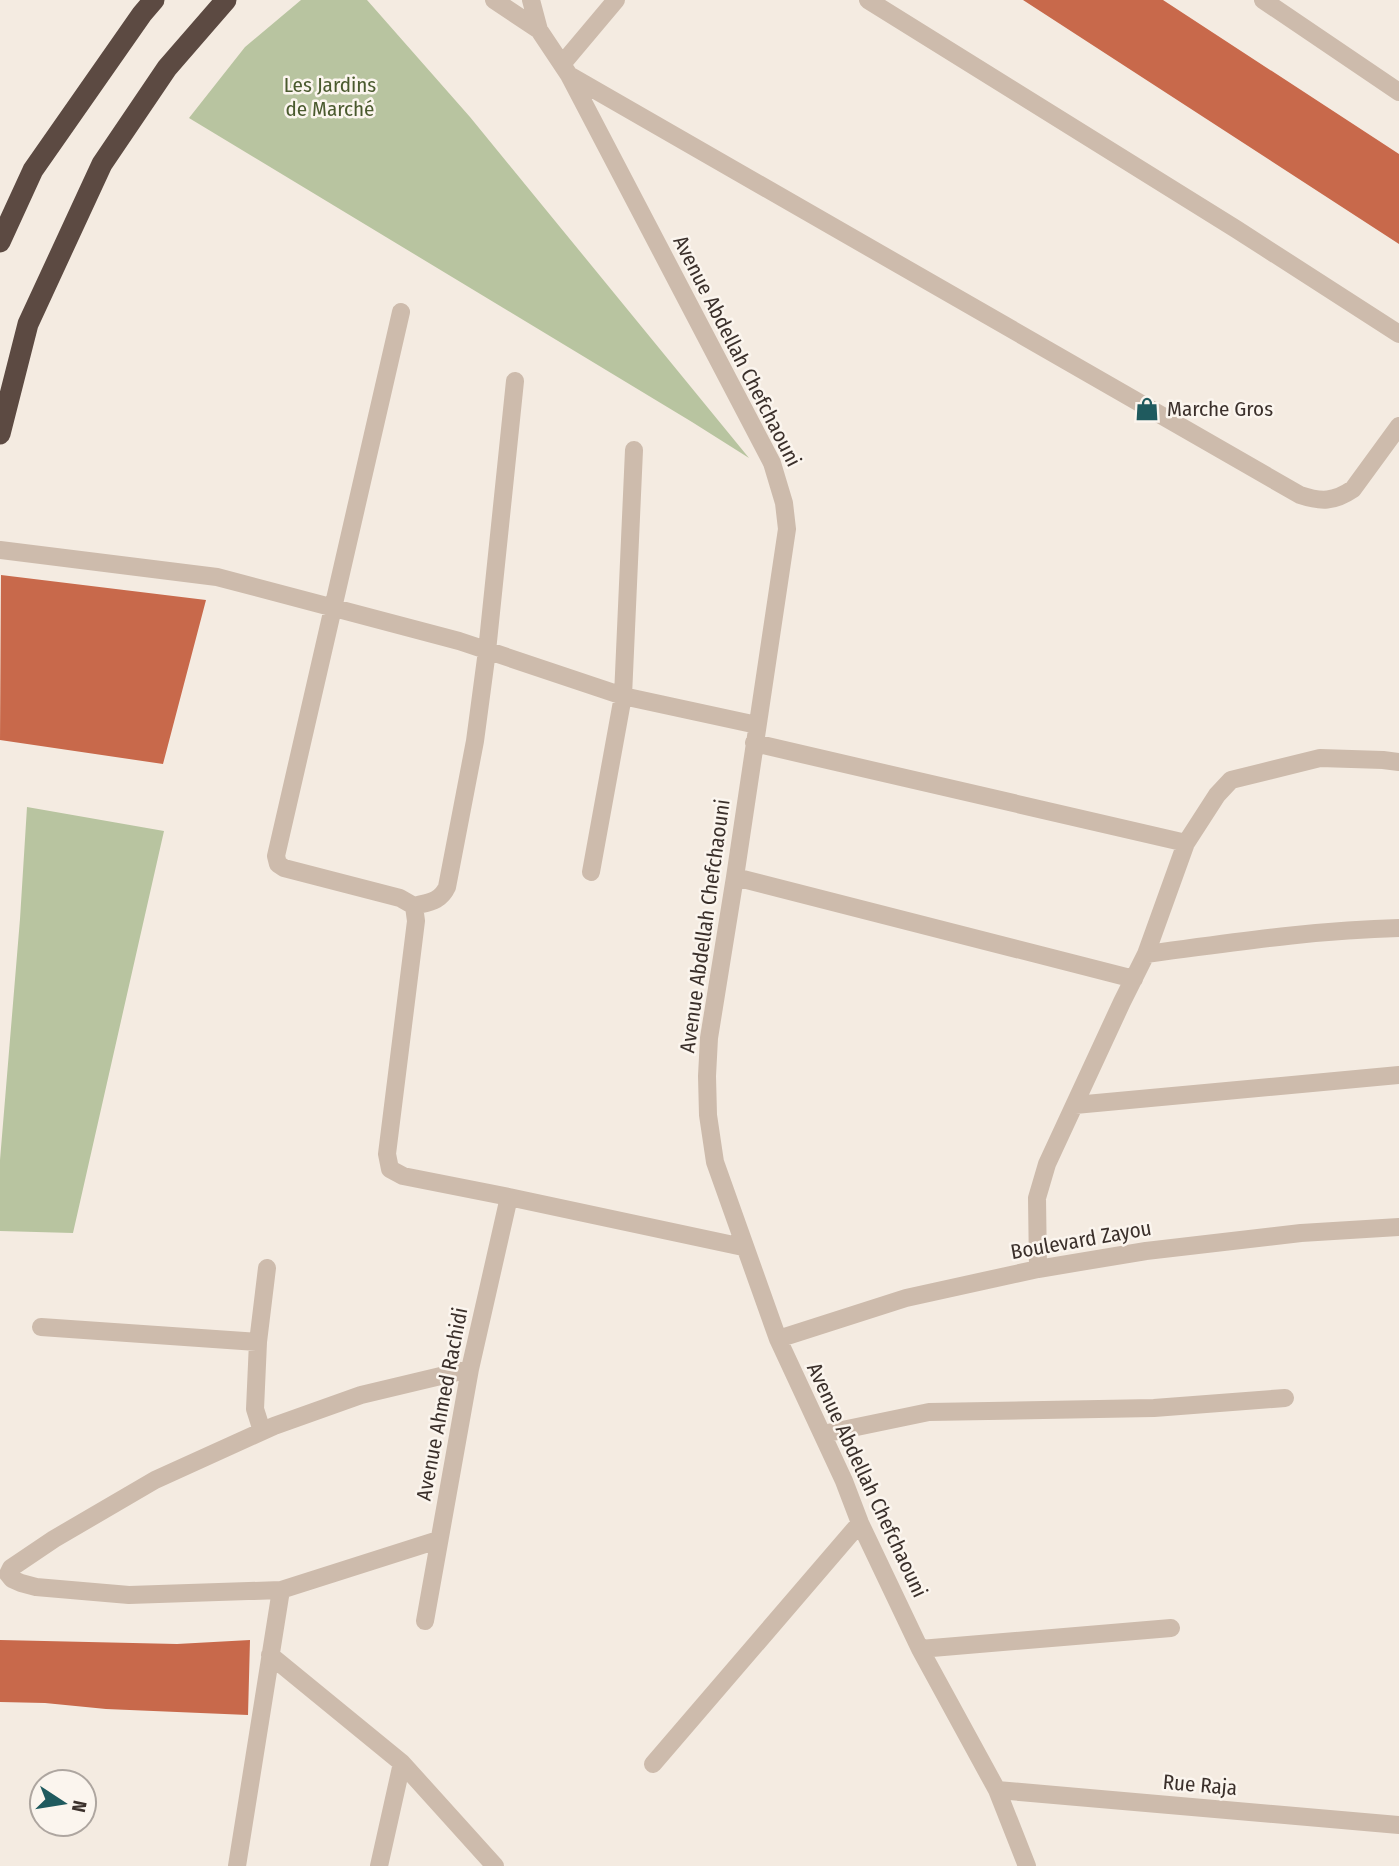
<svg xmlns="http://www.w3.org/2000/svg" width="1399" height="1866" viewBox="0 0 1399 1866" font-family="'Fira Sans Condensed',sans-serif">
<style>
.green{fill:#b8c4a0}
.building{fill:#c8694b}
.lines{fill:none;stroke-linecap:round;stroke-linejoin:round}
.minor{stroke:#cdbbac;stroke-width:18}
.highway{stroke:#5c4a42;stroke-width:21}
.labels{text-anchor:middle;stroke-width:5;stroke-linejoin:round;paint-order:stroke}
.park-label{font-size:21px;fill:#4a5a2e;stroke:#fbf5ee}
.street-label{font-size:21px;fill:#3b302b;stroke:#fbf5ee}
.poi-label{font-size:21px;fill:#3b302b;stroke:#fbf5ee;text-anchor:start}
</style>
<rect width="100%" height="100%" fill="#f4ebe1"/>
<path class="green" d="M301,0H367L470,117L749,458L692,422L189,118L245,47Z
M27,807L164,831L73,1233L0,1231V1160L20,919Z"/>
<path class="building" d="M1023,0H1163L1399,154V244Z
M1,575L206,600L163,764L0,740Z
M0,1640L177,1644L250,1640L248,1715L106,1709L45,1703L0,1702Z"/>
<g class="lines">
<path class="minor" d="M494,0L539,30
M531,0L539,30L569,75L772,463L784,503L787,529L735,877L709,1038L707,1076L708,1115L715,1162L778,1339L844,1481L860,1523L920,1649L997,1790L1027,1866
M868,0L1236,229L1399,334
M1263,0L1399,92
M563,63L616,0
M569,75L1300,495C1321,502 1334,502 1353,489L1399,426
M401,312L276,856L278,864L284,868L400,898L414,906C429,902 440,902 447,887L475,741L487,651L515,381
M0,550L217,577L459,641L623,696L757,725
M754,743L1186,843
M591,872L623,696L634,450
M735,877L1134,979
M414,906L416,921L387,1154L390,1169L403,1176L509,1197L743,1247
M1146,954C1230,943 1314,930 1399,928
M1075,1105L1399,1075
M1038,1269L1037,1198L1047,1164L1122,1002L1146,954L1186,843L1217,795L1231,780L1320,758L1383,760L1399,762
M41,1327L258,1342
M778,1339L906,1298L1038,1269L1146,1251L1301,1233L1399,1227
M262,1431L255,1409L258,1342L267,1268
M823,1434L929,1412L1154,1408L1285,1398
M438,1540L281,1590L129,1595L36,1587L21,1583L12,1579L8,1574L11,1568L54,1539L155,1480L274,1426L361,1395L470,1369
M425,1621L470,1369L509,1197
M920,1649L1171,1628
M270,1655L402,1763L379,1866
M402,1763L495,1866
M653,1764L860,1523
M997,1790L1399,1825
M237,1866L281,1590"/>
<path class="highway" d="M0,242L33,170L142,14L154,0
M0,434L28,324L102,164L167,68L226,0"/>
</g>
<defs>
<g id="shop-bare" transform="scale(1.89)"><path d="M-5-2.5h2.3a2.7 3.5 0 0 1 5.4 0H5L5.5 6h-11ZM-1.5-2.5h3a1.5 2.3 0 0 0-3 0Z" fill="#1f5a5e" stroke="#fbf5ee" stroke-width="2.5" paint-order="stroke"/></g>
</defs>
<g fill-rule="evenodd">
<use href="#shop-bare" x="1147" y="409"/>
</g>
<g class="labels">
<g class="park-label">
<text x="330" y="92">Les Jardins<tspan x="330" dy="24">de Marché</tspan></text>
</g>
<g class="street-label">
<text transform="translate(737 351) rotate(63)" y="7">Avenue Abdellah Chefchaouni</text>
<text transform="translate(705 926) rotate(-82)" y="7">Avenue Abdellah Chefchaouni</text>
<text transform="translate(1081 1240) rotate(-10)" y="7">Boulevard Zayou</text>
<text transform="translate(442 1404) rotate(-79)" y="7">Avenue Ahmed Rachidi</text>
<text transform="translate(867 1480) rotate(65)" y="7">Avenue Abdellah Chefchaouni</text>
<text transform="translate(1200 1785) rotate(5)" y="7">Rue Raja</text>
</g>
<g class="poi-label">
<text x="1167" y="416">Marche Gros</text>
</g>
</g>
<g transform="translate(63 1803) rotate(102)"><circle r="33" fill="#fbf5ee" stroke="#aea6a0" stroke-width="2"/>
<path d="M0-5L12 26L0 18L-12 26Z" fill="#1f5a5e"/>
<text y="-10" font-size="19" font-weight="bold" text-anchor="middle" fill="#3b302b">N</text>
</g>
</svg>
